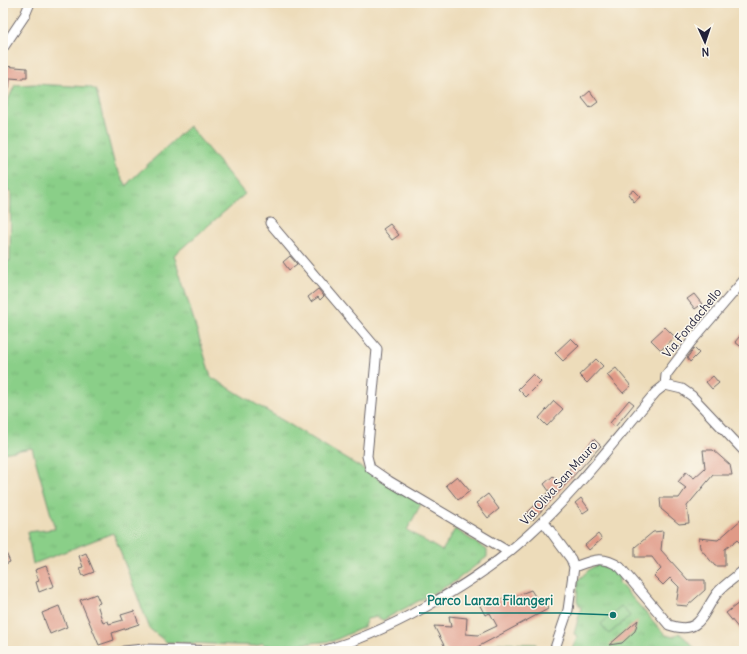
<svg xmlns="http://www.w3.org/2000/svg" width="747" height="654" viewBox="0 0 747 654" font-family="Delius,sans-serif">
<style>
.grass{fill:url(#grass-tufts);stroke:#567862}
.garden{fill:#8acf88;stroke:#567862}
.building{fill:#e09a87}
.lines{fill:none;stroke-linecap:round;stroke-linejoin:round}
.minor-casing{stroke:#696367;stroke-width:11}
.minor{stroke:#fff;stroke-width:9}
.labels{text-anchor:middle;stroke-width:3;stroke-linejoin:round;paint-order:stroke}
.street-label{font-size:12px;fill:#22223b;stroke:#fbf7ec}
.leader{fill:none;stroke:#0f766e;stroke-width:1.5}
.callout-dot{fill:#0f766e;stroke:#fbf7ec;stroke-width:1.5}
.callout-label{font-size:13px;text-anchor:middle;font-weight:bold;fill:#0f766e;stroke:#fbf7ec;stroke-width:3;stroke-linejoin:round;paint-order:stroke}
</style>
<defs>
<pattern id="grass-tufts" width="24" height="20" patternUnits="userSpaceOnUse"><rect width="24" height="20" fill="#8acf88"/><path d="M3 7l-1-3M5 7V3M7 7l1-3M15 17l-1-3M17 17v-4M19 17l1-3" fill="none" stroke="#77b176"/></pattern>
</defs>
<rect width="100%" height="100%" fill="#fbf7ec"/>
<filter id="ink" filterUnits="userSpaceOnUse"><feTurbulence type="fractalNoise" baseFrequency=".025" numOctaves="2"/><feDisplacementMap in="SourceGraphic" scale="8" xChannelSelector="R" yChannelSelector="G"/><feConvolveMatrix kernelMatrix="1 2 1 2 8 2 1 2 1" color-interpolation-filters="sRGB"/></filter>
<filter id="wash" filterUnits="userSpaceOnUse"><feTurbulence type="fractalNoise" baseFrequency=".012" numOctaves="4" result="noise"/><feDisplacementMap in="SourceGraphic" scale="16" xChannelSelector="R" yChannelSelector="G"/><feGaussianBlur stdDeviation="0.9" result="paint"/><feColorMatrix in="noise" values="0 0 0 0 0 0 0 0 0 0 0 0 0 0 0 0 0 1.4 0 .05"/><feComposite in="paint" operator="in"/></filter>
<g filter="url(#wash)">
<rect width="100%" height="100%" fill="#eddcba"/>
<path class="grass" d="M35,84L89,87L96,90L115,166L127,186L130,181L189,126L245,194L174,255L211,377L421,504L407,530L442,551L455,529L487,550V557L454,582L383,620L377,617L367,619L364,627L333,641L268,647L262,643L256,646L166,642L150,629L113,533L33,564L27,532L55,529L32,448L3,453V261H10L11,192L3,190V107H5L15,85Z
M598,565L610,568L619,575V583L661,630L666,635L673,637L679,633L686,639L697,651H571L578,636L574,634L581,608L577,601L578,580L591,568Z"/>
<path class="garden" d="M621,606L630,616L609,634L601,624Z
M498,643L536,644L535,651H497Z"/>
<g id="blocks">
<path class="building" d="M3,66L27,68V77H23V79L10,78L9,89L3,88Z
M590,91L598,102L590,108L582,98Z
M633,190L640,197L634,202L628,194Z
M390,224L399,235L392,240L383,229Z
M290,256L297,264L289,270L283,262Z
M318,289L324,296L320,300L318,297L311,302L308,297Z
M694,294L702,304L695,309L687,299Z
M665,327L675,337L661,350L651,340Z
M744,331V349L735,342Z
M571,338L579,346L563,361L555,353Z
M694,348L699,353L690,362L687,358Z
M596,359L603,366L587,383L579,375Z
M616,368L631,386L623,393L607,375Z
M533,374L541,382L526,397L518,389Z
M713,376L719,383L712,389L706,382Z
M629,400L634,404L615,427L610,423Z
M554,401L563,409L547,426L539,418Z
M594,439L601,446L533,520L527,513L549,491L544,484L553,476L559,482Z
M703,450H713L730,465L732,475H713L687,506L689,523L679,524L661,509L660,498H679L686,488L678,482L686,472L694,478L705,468Z
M457,476L470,491L458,500L446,485Z
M488,494L499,509L488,518L476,503Z
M581,498L589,509L583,513L575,503Z
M744,517V547L737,540L725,549V566H715L700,548L699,538L718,540Z
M663,531L661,550L688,580H705V590L687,606L676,605L679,587L670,578L663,585L654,576L661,569L652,557H635V547L653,532Z
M598,534L602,539L589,550L585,545Z
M3,546L10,562L3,565Z
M86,553L94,572L83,576L79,568L83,567L79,556Z
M46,566L54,586L39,592L36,582L39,581L35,570Z
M531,590L540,604L545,601L548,609L470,651H447L434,626L451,627L449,616L467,618L466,634L478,635L497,626L490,613L485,615L478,602L510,598Z
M96,594L100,603L97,604L103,623L108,621L109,624L123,620L121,615L134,611L139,624L112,633L114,640L99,645L80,600Z
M744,599V635L726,613Z
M59,606L67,627L50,634L42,613Z
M638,620L635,631L622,643L609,645Z"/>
</g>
</g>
<g filter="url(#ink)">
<use href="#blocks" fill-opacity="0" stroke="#696367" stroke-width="1"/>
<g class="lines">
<g class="minor-casing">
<path id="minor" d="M3,48L25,15L30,3
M270,223L377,349L367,456L370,468L389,481L509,552
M665,385L666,375L691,342L744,280
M543,521L571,559L574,567L568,610L554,651
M574,567C593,560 602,555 620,567L669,625C702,636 702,612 718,592C725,584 736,577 744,570
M124,651L144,649L222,651
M322,651C384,634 469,587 518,544C570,500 612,443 656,392L665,385L682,389L692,396L744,451"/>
</g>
<use href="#minor" class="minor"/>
</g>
</g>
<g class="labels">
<g class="street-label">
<text transform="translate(692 323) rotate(-51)" y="4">Via Fondachello</text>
<text transform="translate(559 483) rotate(-48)" y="4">Via Oliva San Mauro</text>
</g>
</g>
<path class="leader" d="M613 615L561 613H419"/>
<circle class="callout-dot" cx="613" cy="615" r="4"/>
<g class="callout-label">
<text x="490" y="605">Parco Lanza Filangeri</text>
</g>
<rect width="747" height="654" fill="none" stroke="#fbf7ec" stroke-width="16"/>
<g transform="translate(705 42) rotate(177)" stroke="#fbf7ec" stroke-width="3" paint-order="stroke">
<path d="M0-3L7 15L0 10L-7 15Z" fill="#22223b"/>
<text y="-6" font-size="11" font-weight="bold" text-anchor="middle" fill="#22223b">N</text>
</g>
</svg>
